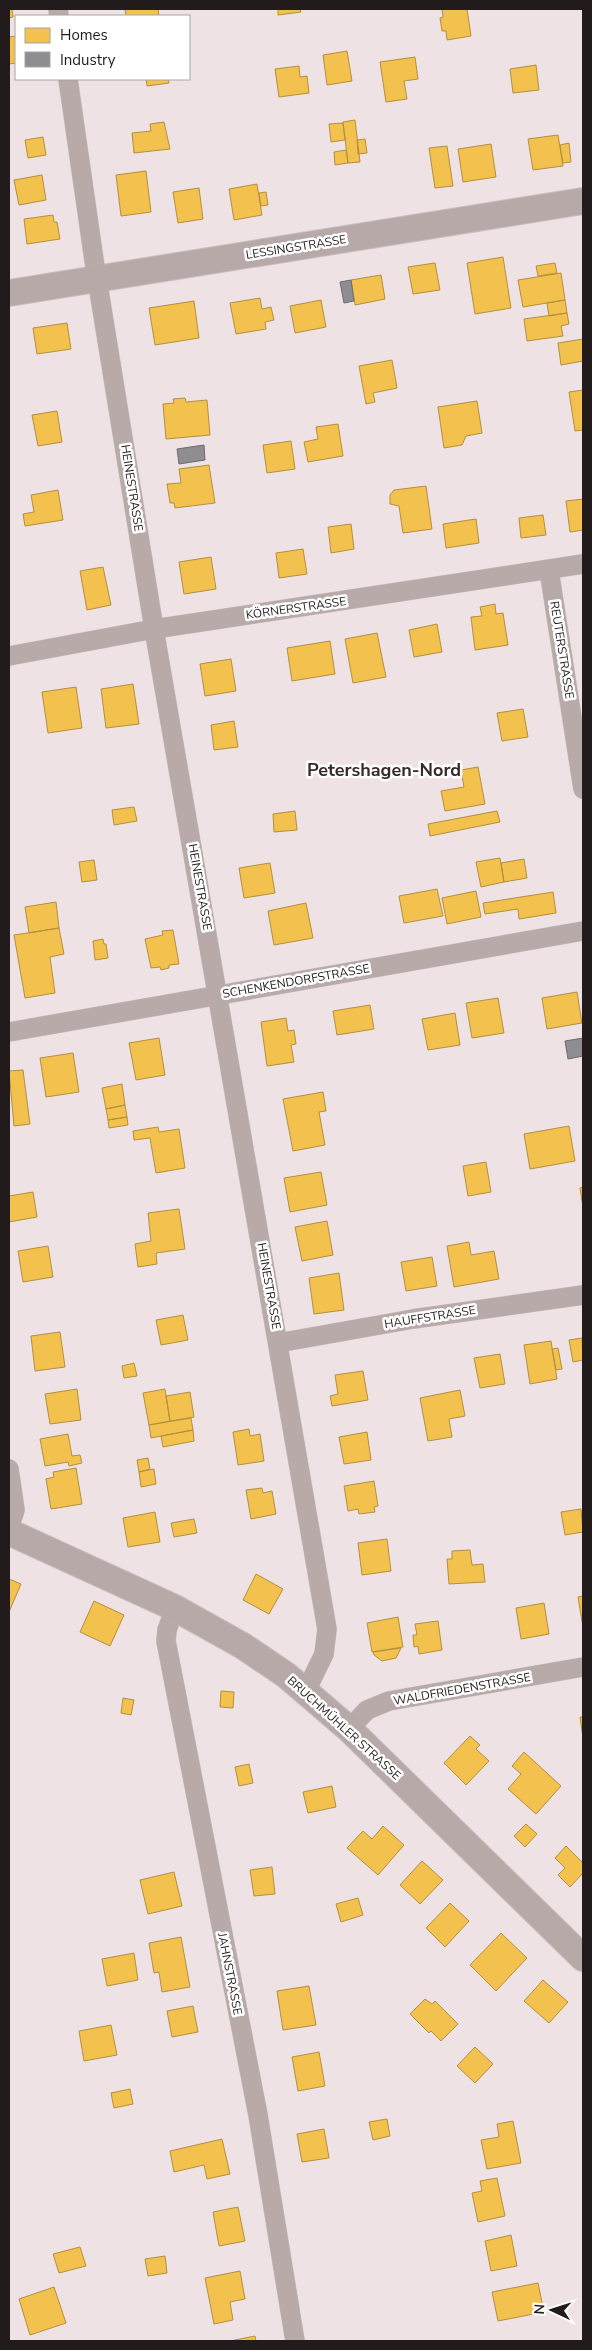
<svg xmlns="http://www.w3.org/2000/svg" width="592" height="2350" viewBox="0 0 592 2350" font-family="'Nunito Sans',sans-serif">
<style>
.homes{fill:#f2c14e;stroke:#b48f3f}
.industry{fill:#8d8d92;stroke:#6d6b6f}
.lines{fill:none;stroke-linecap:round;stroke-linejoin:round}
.street-casing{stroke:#c8bfc1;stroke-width:20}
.secondary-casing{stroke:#c8bfc1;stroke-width:28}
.street{stroke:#b7aaa8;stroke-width:19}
.secondary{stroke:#b7a9a7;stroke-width:26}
.labels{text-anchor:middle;stroke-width:5;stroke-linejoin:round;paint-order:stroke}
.street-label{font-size:12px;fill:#221b1c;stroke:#fff}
.district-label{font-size:18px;font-weight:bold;fill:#38292b;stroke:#fff}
</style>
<rect width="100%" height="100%" fill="#eee2e4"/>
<path class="homes" d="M9,9H12L13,17L9,18Z
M125,9H158L159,16H126Z
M278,9H300L301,12L278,15Z
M442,9H467L471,36L447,40L446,31H442L440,18L443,17Z
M16,36V63L9,64V37Z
M347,51L352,81L327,85L323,55Z
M415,57L418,79L404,81L407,99L386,102L380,62Z
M536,65L539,90L513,93L510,69Z
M299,66L300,77L307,76L309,93L279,97L275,69Z
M146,79H168L169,83L147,86Z
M355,120L360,162L348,163L343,122Z
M164,122L170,149L134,153L132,133L151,131L150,124Z
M343,123L345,140L331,142L329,124Z
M558,135L563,166L533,170L528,139Z
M43,137L46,155L28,158L25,140Z
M365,139L367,153L358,154L357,140Z
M569,143L571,162L563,163L560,145Z
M491,144L496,177L463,182L458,149Z
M447,146L453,186L435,188L429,148Z
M346,150L348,163L335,165L334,152Z
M146,171L151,212L121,216L116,175Z
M42,175L46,200L19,205L14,180Z
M257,184L262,215L234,220L229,189Z
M199,188L203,219L178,223L173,192Z
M266,192L268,205L261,206L259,193Z
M53,215L54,222H57L60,239L27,244L24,219Z
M503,257L511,308L475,314L467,263Z
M435,263L440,290L413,294L408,267Z
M555,263L557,273L538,276L536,266Z
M561,273L565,300L523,307L518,280Z
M381,275L385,299L355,305L351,280Z
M260,298L262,309L271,307L274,320L265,322L266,329L236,334L230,303Z
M321,300L326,327L295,333L290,306Z
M565,300L567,313L549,316L547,303Z
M194,301L199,338L155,345L149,308Z
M567,313L569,324L561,326L563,336L527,341L524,319Z
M67,323L71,349L37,354L33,328Z
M583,339V361L561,365L558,343Z
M392,360L397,388L373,393L375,402L366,404L359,366Z
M583,390V430L575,431L569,392Z
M185,398L186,402L207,400L210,435L166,439L163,404L174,403L173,399Z
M477,401L482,433L466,436L462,445L444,448L438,407Z
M57,411L62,442L38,446L32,415Z
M338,424L343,456L308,462L304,442L318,439L316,427Z
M291,441L295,469L267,473L263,445Z
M209,465L215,503L175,508L174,503H170L167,484L181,483L179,469Z
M426,486L432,529L403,533L399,506L390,504V495L394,490Z
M58,490L63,520L25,526L23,514L34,512L31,495Z
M583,499V530L570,532L566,501Z
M543,515L546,535L521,538L519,518Z
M476,519L479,543L446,548L443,524Z
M351,524L354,549L331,553L328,527Z
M303,549L307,574L279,578L276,553Z
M211,557L216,589L184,594L179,562Z
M103,567L111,605L87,610L80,571Z
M495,604L496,614L503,613L508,645L475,650L471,617L482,616L480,607Z
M437,624L442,652L414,657L409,630Z
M377,633L386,677L353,683L345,639Z
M330,641L335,674L292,681L287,648Z
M231,659L236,691L205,696L200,664Z
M133,684L139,724L106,728L101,689Z
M76,687L82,728L48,733L42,692Z
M523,709L528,737L502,741L497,713Z
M234,721L238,747L214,750L211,725Z
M478,767L485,804L445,811L441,791L464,787L461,770Z
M134,807L137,821L114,825L112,810Z
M295,811L297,830L274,832L273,814Z
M497,811L500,822L430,836L428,824Z
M500,858L504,882L481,887L476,862Z
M524,859L527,878L504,882L501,863Z
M94,860L97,880L82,882L79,862Z
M270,863L275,893L244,898L239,868Z
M437,889L443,916L404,923L399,896Z
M476,891L481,917L447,924L442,898Z
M553,892L556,913L519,919L518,909L485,914L483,903Z
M56,902L59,928L29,933L25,907Z
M306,903L313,938L274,945L268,911Z
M59,928L64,954L50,957L55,993L25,998L14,935Z
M173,930L179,964L169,965V968L161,970L160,967L151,968L145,939L163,935L162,931Z
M103,939L104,944H106L108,958L95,960L93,941Z
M577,992L582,1023L547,1029L542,998Z
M498,998L504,1033L472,1038L466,1003Z
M370,1005L374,1029L337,1035L333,1011Z
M455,1013L460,1045L428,1050L422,1019Z
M286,1018L288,1031L294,1030L296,1044L291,1045L294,1062L267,1066L261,1022Z
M159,1038L165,1075L136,1080L129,1043Z
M73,1053L79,1092L46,1097L40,1058Z
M23,1070L30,1124L14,1126L9,1071Z
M122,1084L125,1105L106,1109L102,1088Z
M323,1092L326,1111L319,1112L325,1145L293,1151L283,1099Z
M125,1105L127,1117L108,1120L106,1109Z
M127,1117L128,1125L109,1128L108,1120Z
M569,1126L575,1161L530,1169L524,1134Z
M158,1127L159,1132L179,1129L185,1168L156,1173L150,1138L134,1140L133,1131Z
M486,1162L491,1192L468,1196L463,1166Z
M321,1172L327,1205L290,1212L284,1178Z
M583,1187V1207L580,1188Z
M33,1192L37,1217L9,1222V1196Z
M179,1209L185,1249L156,1253L157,1264L138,1267L135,1244L151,1241L148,1213Z
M327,1221L333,1255L302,1261L295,1227Z
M469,1242L471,1255L494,1251L499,1279L454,1287L447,1246Z
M48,1246L53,1277L23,1282L18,1251Z
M432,1257L437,1286L406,1291L401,1262Z
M339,1273L344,1310L314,1314L309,1278Z
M183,1315L188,1340L161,1345L156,1320Z
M60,1332L65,1367L35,1371L31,1336Z
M582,1338L583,1360L573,1362L569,1340Z
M551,1341L557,1379L530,1384L524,1345Z
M558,1348L562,1369L556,1370L552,1349Z
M500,1354L505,1384L480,1388L474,1358Z
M134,1363L137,1376L124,1378L122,1366Z
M363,1371L368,1400L332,1406L330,1396L338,1394L335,1375Z
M77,1389L81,1420L50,1424L45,1394Z
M165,1389L170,1421L149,1425L143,1393Z
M460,1390L465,1416L449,1419L452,1437L428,1441L420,1398Z
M190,1392L194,1417L170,1421L166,1396Z
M191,1418L193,1430L151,1438L149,1425Z
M249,1429L250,1436L260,1434L264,1461L238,1465L233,1432Z
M193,1430L194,1441L163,1447L161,1436Z
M367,1432L371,1460L344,1464L339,1437Z
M68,1434L72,1456L80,1455L82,1463L69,1466L68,1462L45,1466L40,1439Z
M148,1458L150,1469L139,1472L137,1460Z
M76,1468L82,1504L51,1509L46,1479L54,1477L53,1472Z
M154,1469L156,1484L141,1487L139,1472Z
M374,1481L378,1506L374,1507L375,1512L359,1514L358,1509L348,1511L344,1486Z
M262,1488L263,1493L272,1491L276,1514L251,1519L246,1490Z
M581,1509L583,1532L565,1535L561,1512Z
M155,1512L160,1542L128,1547L123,1518Z
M194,1519L197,1533L174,1537L171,1523Z
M387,1539L391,1571L362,1575L358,1543Z
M470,1550L472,1565L483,1564L485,1582L449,1584L447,1559H452V1551Z
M256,1574L283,1589L269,1614L243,1600Z
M9,1579L21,1584L9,1612Z
M583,1596V1627L578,1597Z
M94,1601L124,1615L110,1646L80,1632Z
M544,1603L549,1634L521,1639L516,1608Z
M398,1617L403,1647L372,1652L367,1623Z
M438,1621L442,1650L419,1654L418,1646L414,1647L413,1635H417L415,1624Z
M401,1648L396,1658L382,1661L374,1655L373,1652Z
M221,1691L234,1692L233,1708L220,1707Z
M123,1698L134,1700L131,1715L121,1713Z
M580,1717H583V1738Z
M470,1736L480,1745L476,1749L489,1761L466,1785L444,1763Z
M524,1752L561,1786L536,1814L508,1789L521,1774L512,1766Z
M249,1764L253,1783L239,1786L235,1767Z
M332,1786L336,1807L308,1813L303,1792Z
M526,1824L537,1834L525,1847L514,1836Z
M383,1826L404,1845L378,1875L347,1848L363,1831L372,1839Z
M566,1846L583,1863V1873L570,1887L558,1875L565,1868L555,1858Z
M422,1861L443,1880L420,1904L400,1885Z
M272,1867L275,1894L254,1896L250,1870Z
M174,1872L182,1906L148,1914L140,1880Z
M358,1898L363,1915L341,1922L336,1904Z
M450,1903L469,1921L445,1947L426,1928Z
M501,1933L527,1958L496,1991L470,1965Z
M181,1937L190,1987L162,1992L159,1972L154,1973L149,1943Z
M134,1953L138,1980L107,1986L102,1959Z
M543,1980L568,2002L549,2023L524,2001Z
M309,1986L316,2025L283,2030L277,1991Z
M425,1999L432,2004L435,2001L458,2024L441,2041L431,2031L429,2033L410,2014Z
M193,2006L198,2032L172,2037L167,2011Z
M111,2025L117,2055L84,2061L79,2031Z
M475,2047L493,2064L475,2083L457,2066Z
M319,2052L325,2086L298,2091L292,2057Z
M130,2089L133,2104L114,2108L111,2093Z
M387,2119L390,2136L373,2140L369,2122Z
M513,2121L521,2163L487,2169L481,2140L499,2137L497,2124Z
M324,2129L329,2158L302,2162L297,2134Z
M222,2139L230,2174L207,2179L204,2165L174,2172L170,2151Z
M497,2178L505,2216L478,2222L472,2193L482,2191L480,2181Z
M238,2207L245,2241L219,2246L213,2212Z
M511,2235L517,2266L491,2271L485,2241Z
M80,2247L86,2266L59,2273L53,2254Z
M165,2256L167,2273L148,2276L145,2259Z
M240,2271L245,2299L230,2302L233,2320L214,2324L205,2278Z
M538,2283L544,2312L498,2321L492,2292Z
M54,2287L66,2323L30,2335L19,2299Z
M255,2336L256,2341H230Z"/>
<path class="industry" d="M351,280L354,301L344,303L340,282Z
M204,445L205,460L179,464L177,449Z
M583,1038V1056L568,1059L565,1041Z"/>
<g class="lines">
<g class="street-casing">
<path id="street" d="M58,9L59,16
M68,79L94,260L154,629L327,1629L324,1654L306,1691
M549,570L583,789
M9,656L154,629L583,564
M9,1032L583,931
M278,1343L413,1319L583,1295
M9,1469L15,1510L9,1528
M175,1608L167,1630L166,1641L258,2115L295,2341
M349,1729L367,1710L389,1701L583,1667"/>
</g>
<g class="secondary-casing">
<path id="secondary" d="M9,293L583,201
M9,1532L175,1608L243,1646L286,1675L349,1729L583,1958"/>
</g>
<use href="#street" class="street"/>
<use href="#secondary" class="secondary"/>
</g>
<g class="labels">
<g class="street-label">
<text transform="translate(296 247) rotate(-9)" y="4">LESSINGSTRASSE</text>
<text transform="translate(132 488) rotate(81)" y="4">HEINESTRASSE</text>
<text transform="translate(296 608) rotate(-8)" y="4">KÖRNERSTRASSE</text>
<text transform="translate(562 650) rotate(81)" y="4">REUTERSTRASSE</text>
<text transform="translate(200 887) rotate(80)" y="4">HEINESTRASSE</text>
<text transform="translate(296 981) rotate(-10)" y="4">SCHENKENDORFSTRASSE</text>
<text transform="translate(269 1286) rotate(80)" y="4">HEINESTRASSE</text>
<text transform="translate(430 1317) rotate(-9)" y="4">HAUFFSTRASSE</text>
<text transform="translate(462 1689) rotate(-10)" y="4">WALDFRIEDENSTRASSE</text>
<text transform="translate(344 1728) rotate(42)" y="4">BRUCHMÜHLER STRASSE</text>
<text transform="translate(230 1974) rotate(79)" y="4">JAHNSTRASSE</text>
</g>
<g class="district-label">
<text x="384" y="776">Petershagen-Nord</text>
</g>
</g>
<rect width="592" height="2350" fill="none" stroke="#221b1c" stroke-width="20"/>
<rect x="15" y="15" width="175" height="65" fill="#ffffff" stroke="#a7a4a4"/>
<rect x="25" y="28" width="25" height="15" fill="#f2c14e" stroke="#a7a4a4"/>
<text x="60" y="40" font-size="15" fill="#221b1c">Homes</text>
<rect x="25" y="52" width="25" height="15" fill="#8d8d92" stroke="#a7a4a4"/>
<text x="60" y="65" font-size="15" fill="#221b1c">Industry</text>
<g transform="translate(552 2310) rotate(274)" stroke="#ffffff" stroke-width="4" paint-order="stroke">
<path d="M0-4L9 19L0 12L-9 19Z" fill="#221b1c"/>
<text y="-8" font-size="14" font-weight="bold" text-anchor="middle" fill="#221b1c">N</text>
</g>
</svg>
